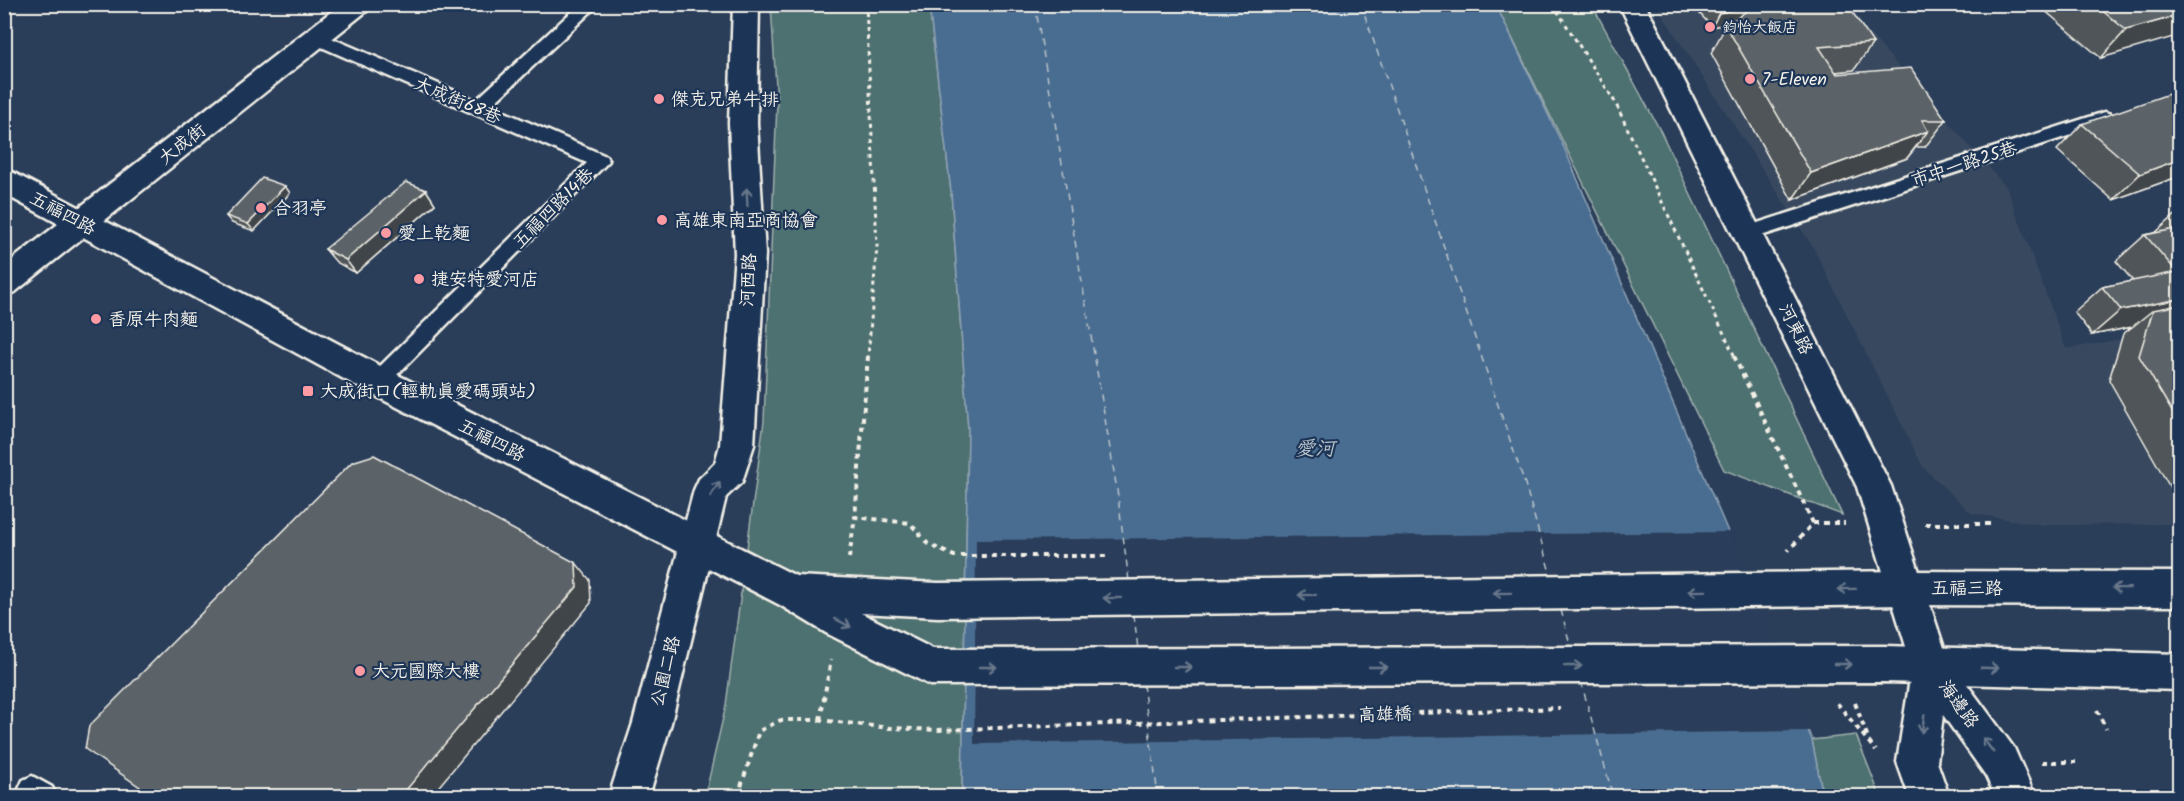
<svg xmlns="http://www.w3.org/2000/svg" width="2184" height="801" viewBox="0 0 2184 801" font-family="Kalam,'LXGW WenKai TC',sans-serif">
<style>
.built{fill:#39495e}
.green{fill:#4d7071;stroke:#a0b0ac;stroke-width:1.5}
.water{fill:#4a6d91;stroke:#8ea2b4;stroke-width:1.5}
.pier{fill:#2a3e5a}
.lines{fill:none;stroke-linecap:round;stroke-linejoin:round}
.ferry{stroke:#b8c3ca;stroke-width:1.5;stroke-dasharray:7 5;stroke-linecap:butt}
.service-casing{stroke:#f4f1e8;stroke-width:5}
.minor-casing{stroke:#f4f1e8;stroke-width:5}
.tertiary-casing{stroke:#f4f1e8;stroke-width:5}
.path-far1{stroke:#f4f1e8;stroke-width:3;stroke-dasharray:4 4;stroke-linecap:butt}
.path{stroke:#f4f1e8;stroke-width:4;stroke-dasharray:5 5;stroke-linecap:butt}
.service{fill:#1d3557;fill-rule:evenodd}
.minor{fill:#1d3557;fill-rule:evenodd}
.tertiary{fill:#1d3557;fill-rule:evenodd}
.wall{fill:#4f5559;stroke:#f4f1e8;stroke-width:1.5}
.shaded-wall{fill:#404549;stroke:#f4f1e8;stroke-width:1.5}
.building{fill:#5c6368;stroke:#f4f1e8;stroke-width:1.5}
.oneway{stroke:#68778a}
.poi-dot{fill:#ff9aa2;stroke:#1d3557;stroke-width:2}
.labels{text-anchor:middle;stroke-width:4.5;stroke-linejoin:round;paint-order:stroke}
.far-poi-label{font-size:15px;fill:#f4f1e8;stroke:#1d3557;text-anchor:start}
.poi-label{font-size:18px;fill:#f4f1e8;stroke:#1d3557;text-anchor:start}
.street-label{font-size:18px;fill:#f4f1e8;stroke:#1d3557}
.water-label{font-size:20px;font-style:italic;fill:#b8c3ca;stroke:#1d3557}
</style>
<rect width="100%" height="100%" fill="#2a3e5a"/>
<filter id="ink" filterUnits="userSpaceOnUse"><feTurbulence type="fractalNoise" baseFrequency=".0167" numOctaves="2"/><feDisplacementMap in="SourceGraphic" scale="12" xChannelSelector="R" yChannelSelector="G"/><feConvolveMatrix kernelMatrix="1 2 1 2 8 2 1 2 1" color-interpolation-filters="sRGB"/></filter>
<g filter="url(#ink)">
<path class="built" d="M1656,5H1844L2007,188L2066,349L2179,329V524L2043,525L1971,513L1923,467L1813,247Z"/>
<path class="green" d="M771,5H929L951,192L968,429L962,796H705L726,705L764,421L777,103Z
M1496,5H1592L1661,132L1842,515L1724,470Z
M1856,735L1880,796H1823L1812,740Z"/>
<path class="water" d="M929,5H1496L1565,150L1729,534L1812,740L1823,796H962L968,429L951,192Z"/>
<path class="pier" d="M1732,532L1811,731L974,744L976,540Z"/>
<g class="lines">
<path class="ferry" d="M1035,4L1117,490L1129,581
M1361,4L1525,484L1551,576
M1561,610L1571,648
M1134,615L1138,649
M1581,682L1613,796
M1143,684L1158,796"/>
<g class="service-casing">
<path id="service" d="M580,4H599L491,106L606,156L609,161L385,387L378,390L371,387L368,381L371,375L587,163L310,42L308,38L310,34H322L476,100Z
M2105,112L2111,114L2114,118L2111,122L1749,240L1742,238L1739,233L1742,228Z
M32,776L52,787L56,796H22L19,789L23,780Z"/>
</g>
<g class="minor-casing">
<path id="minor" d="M341,4H372L368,10L15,292L4,295V266Z
M733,4H759L757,123L765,254L754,445L742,482L726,497L671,723L649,796H609L633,723L694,490L699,479L715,463L720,445L735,254L729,123Z
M1619,4H1645L1891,486L1947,657L2014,748L2035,796H1995L1986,776L1943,715L1937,762L1949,796H1909L1897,762L1912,666L1857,487Z"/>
</g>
<g class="tertiary-casing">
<path id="tertiary" d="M4,170L14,173L390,371L796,576L938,583L1906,571L2180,572V606L1906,605L938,617L861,613L933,649L1884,646L2180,654V690L1884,682L930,685L826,633L780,605L366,391L4,194Z"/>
</g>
<path class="path-far1" d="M866,4L877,246L868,357
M1553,4L1615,102L1735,357"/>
<path class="path" d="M868,356L855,517L910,523L928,544L954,556H1110
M1734,356L1813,523L1788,551
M1813,523H1845
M1925,524H1990
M849,558L855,517
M1837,703L1876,751
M1855,703L1868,738
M2097,710L2106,729
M820,720L831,660
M2042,762H2076
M738,796L759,731L781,720H820L890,728L938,730L1560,708"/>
<use href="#service" class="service"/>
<use href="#minor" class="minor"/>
<use href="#tertiary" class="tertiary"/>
</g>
<path class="wall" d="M1691,4H1803L1873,43L1854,70L1836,72L1837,74L1946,120L1925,147H1916L1907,158L1792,200L1711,53L1726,26L1730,23L1712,27Z
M2037,4H2180L2101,58Z
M2082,124L2180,176L2113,200L2057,150Z
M426,190L435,204L356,273L336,262L325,249Z
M290,193L254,231L232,223L226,216Z
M2180,211V505L2109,380L2123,334L2132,327L2092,335L2074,312L2102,287L2133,281L2116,261L2145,235L2155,233Z"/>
<path class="shaded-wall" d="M1758,4L1798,7L1712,27L1719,13Z
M2180,15V35L2101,58L2126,30Z
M1928,131L1907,158L1792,200L1811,173Z
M2180,159V176L2113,200L2140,174Z
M285,186L290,193L254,231L248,224Z
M426,190L435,204L356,273L346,260Z
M2180,299V318L2153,310L2132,327L2092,335L2121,310Z
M576,563L590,580L591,603L431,796H401Z"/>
<path class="building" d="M1711,4H1756L1719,13Z
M1756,4H1847L1873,43L1819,47L1837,74L1911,68L1946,120H1922L1928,131L1811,173L1726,26Z
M2094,4H2180V15L2126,30Z
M2180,90V159L2140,174L2082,124Z
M262,178L285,186L248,224L226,216Z
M406,182L426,190L346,260L325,249Z
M2180,228V299L2121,310L2102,287L2177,272L2145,235Z
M2180,305V425L2139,356L2153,310Z
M374,455L576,563L577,587L401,796H153L85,749L89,726L352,462Z"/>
<defs><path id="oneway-shaft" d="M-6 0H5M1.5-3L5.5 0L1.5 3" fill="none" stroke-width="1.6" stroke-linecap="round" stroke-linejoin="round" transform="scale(1.5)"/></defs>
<g class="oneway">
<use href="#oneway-shaft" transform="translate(747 197) rotate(-93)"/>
<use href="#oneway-shaft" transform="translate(715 489) rotate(-58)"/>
<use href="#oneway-shaft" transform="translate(2121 588) rotate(-179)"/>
<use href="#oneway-shaft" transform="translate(1847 589) rotate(179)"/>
<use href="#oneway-shaft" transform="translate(1697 591) rotate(179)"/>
<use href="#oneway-shaft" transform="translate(1502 593) rotate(179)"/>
<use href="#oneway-shaft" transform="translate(1307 595) rotate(179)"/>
<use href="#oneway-shaft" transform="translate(1112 598) rotate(179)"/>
<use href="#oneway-shaft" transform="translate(843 623) rotate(28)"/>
<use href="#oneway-shaft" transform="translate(1843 664)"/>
<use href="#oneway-shaft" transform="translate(1573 666)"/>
<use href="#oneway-shaft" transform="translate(988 667)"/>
<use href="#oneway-shaft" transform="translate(1183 667)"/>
<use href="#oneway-shaft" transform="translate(1378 667)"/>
<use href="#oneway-shaft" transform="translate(1990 668) rotate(2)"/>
<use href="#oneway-shaft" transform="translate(1923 724) rotate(99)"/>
<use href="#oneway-shaft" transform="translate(1988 745) rotate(-126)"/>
</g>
</g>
<g class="poi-dot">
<circle cx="1710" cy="27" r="6"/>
<circle cx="1750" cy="79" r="6"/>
<circle cx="659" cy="99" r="6"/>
<circle cx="261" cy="208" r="6"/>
<circle cx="662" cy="220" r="6"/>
<circle cx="386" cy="233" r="6"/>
<circle cx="419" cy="279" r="6"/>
<circle cx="96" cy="319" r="6"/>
<rect x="302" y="385" width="12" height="12" rx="3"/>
<circle cx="360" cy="671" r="6"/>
</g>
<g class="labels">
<g class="far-poi-label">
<text x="1722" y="32">鈞怡大飯店</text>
</g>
<g class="poi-label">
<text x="1762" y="85">7-Eleven</text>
<text x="671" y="105">傑克兄弟牛排</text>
<text x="273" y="214">合羽亭</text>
<text x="674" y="226">高雄東南亞商協會</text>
<text x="398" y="239">愛上乾麵</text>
<text x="431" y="285">捷安特愛河店</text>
<text x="108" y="325">香原牛肉麵</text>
<text x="320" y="397">大成街口(輕軌真愛碼頭站)</text>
<text x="372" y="677">大元國際大樓</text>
</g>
<g class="street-label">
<text transform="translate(458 100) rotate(23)" y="6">大成街68巷</text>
<text transform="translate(182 144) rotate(-38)" y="6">大成街</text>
<text transform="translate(1964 164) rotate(-18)" y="6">市中一路25巷</text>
<text transform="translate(553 208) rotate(-45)" y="6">五福四路14巷</text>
<text transform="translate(63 213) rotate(28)" y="6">五福四路</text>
<text transform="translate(748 280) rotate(-87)" y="6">河西路</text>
<text transform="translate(1796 329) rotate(64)" y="6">河東路</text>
<text transform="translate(492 440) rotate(27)" y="6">五福四路</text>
<text x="1967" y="594">五福三路</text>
<text transform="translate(665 671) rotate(-76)" y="6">公園二路</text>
<text transform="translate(1959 704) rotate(54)" y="6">海邊路</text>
<text transform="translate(1385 714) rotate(-2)" y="6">高雄橋</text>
</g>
<g class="water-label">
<text x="1315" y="455">愛河</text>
</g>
</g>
<rect width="2184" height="801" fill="none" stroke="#1d3557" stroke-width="24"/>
<rect x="12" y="12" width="2160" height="777" fill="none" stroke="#f4f1e8" stroke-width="2" filter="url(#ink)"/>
</svg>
